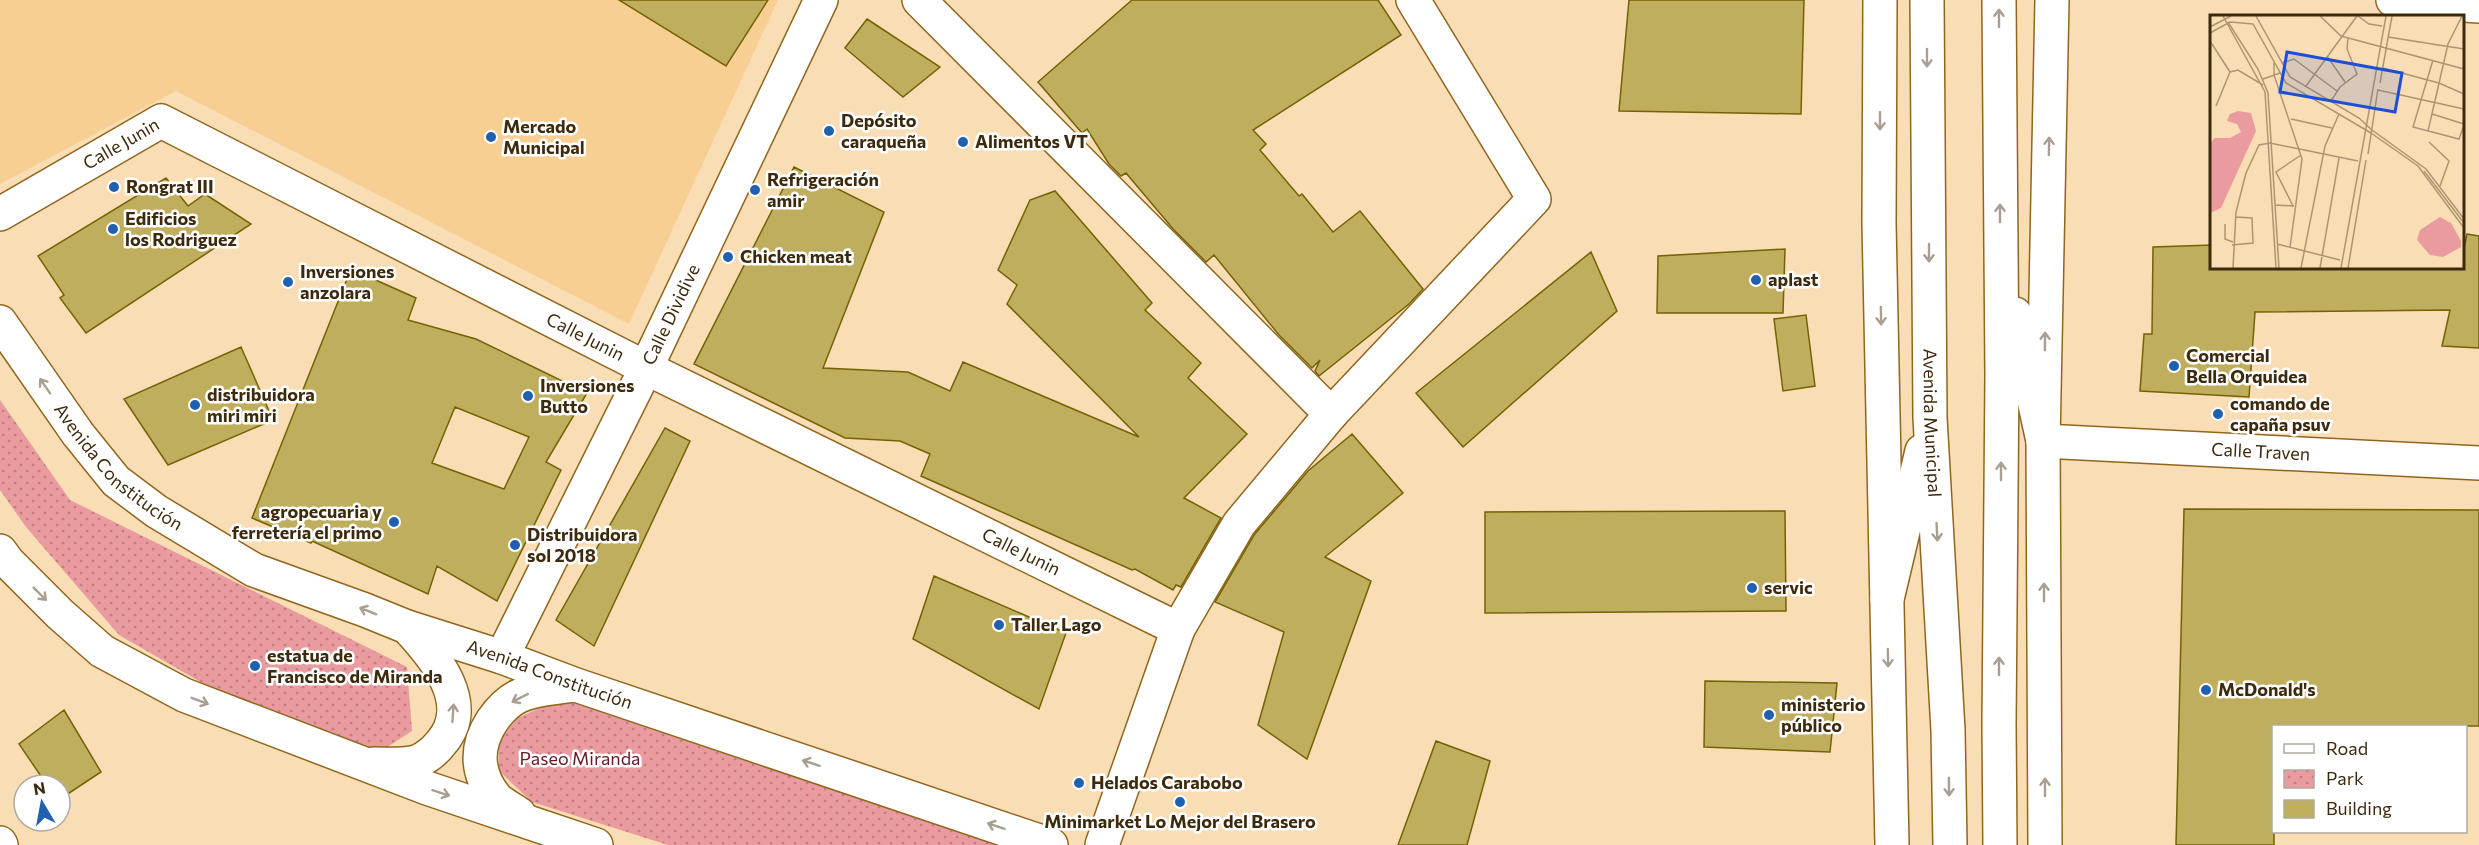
<svg xmlns="http://www.w3.org/2000/svg" width="2479" height="845" viewBox="0 0 2479 845" font-family="Commissioner,sans-serif">
<style>
.built{fill:#f8cf93}
.park{fill:url(#park-dots)}
.building{fill:#c0ae5f;stroke:#746204;stroke-width:1.5;fill-rule:evenodd}
.lines{fill:none;stroke-linecap:round;stroke-linejoin:round}
.minor-casing{stroke:#90661d;stroke-width:36}
.major-casing{stroke:#90661d;stroke-width:36}
.highway-casing{stroke:#90661d;stroke-width:36}
.minor{stroke:#fff;stroke-width:33}
.major{stroke:#fff;stroke-width:33}
.highway{stroke:#fff;stroke-width:33}
.oneway{stroke:#a89f92}
.poi-dot{fill:#1f60b1;stroke:#fff;stroke-width:2}
.labels{text-anchor:middle;stroke-width:5;stroke-linejoin:round;paint-order:stroke}
.poi-label{font-size:18px;font-weight:bold;fill:#3d2a0d;stroke:#fff;text-anchor:start}
.street-label{font-size:18px;fill:#3d2a0d;stroke:#fff}
.park-label{font-size:18px;fill:#681724;stroke:#fff}
.inset-road{fill:none;stroke:#ae9572;stroke-width:1.5}
.view{fill:#1d4ed8;fill-opacity:0.15;stroke:#1d4ed8;stroke-width:3}
.inset-edge{fill:none;stroke:#3d2a0d;stroke-width:3}
</style>
<defs>
<pattern id="park-dots" width="8" height="8" patternUnits="userSpaceOnUse" patternTransform="scale(1.5)"><rect width="8" height="8" fill="#ea9b9f"/><path d="M2 2h.1M6 6h.1" fill="none" stroke="#bf7f80" stroke-width="1.8" stroke-linecap="round"/></pattern>
</defs>
<rect width="100%" height="100%" fill="#f9ddb5"/>
<path class="built" d="M0,0H778L629,324L176,91L0,184Z"/>
<path class="park" d="M0,400L70,500L407,667L412,731L378,753L251,711L119,635L26,527L0,490Z
M559,699L590,704L1000,845H668L532,802L499,771V741L518,718Z"/>
<path class="building" d="M619,0H768L726,66Z
M1132,0H1378L1401,35L1253,130L1266,144L1260,150L1299,196L1302,194L1333,232L1360,211L1423,289L1409,304L1319,376L1315,371L1320,360L1312,368L1279,335L1214,255L1206,262L1174,230L1126,173L1121,176L1109,164L1087,129L1082,133L1038,82Z
M1629,0H1804L1801,114L1619,111Z
M867,19L940,67L903,97L845,48Z
M794,167L884,212L823,368L908,372L950,391L963,362L1139,437L1007,304L1017,285L998,270L1030,200L1055,191L1152,303L1145,310L1201,363L1188,378L1247,434L1184,498L1221,518L1181,587L1176,585L1173,590L1135,569L1132,570L921,476L930,454L900,441L845,438L694,364Z
M166,178L188,206L205,194L251,224L86,333L60,298L64,295L38,256Z
M2467,234L2479,236V348L2442,346L2450,310L2255,312L2249,397L2140,391L2144,334H2152L2153,247L2212,245V267H2463V253Z
M1785,249L1783,313H1657L1658,256Z
M1591,252L1617,311L1463,447L1416,393Z
M351,269L416,298L408,320L476,339L587,393L546,462L561,470L497,601L437,566L428,594L312,541L311,543L252,518ZM455,407L529,437L504,489L432,463Z
M1806,315L1815,386L1783,391L1774,319Z
M241,347L273,420L168,465L124,399Z
M665,428L690,441L594,646L556,620Z
M1352,434L1403,493L1325,557L1371,581L1307,759L1258,725L1284,632L1215,602L1254,535L1308,471Z
M2184,509L2479,510V726H2274V845H2176Z
M1785,511L1786,611L1485,613V512Z
M934,576L1066,633L1039,709L913,639Z
M1705,681L1837,683L1830,752L1704,747Z
M64,710L101,772L60,799V785H47L19,744Z
M1436,741L1490,761L1467,845H1398Z"/>
<g class="lines">
<g class="minor-casing">
<g id="minor">
<path d="M919,0L1331,414"/>
<path d="M1880,0L1879,223L1892,845"/>
<path d="M2393,0L2479,6"/>
<path id="s1" d="M0,214L161,121L646,368L1178,629"/>
<path id="s2" d="M2043,441L2479,463"/>
<path id="s3" d="M502,657L646,368L821,0"/>
<path d="M0,843L1,845"/>
<path d="M1102,845L1178,629L1239,524L1331,414L1534,199L1413,0"/>
<path d="M2045,845L2043,441L2052,0"/>
</g>
</g>
<g class="major-casing">
<g id="major">
<path id="s4" d="M0,322L78,434L116,481L156,511L254,570L365,610L407,627L502,657L576,685L1051,845"/>
<path d="M0,551L8,562L60,614L102,651L184,695L427,788L596,845"/>
<path d="M374,764C386,764 399,765 411,763C422,762 435,751 441,743C475,704 435,657 407,627"/>
<path d="M519,814C512,809 502,804 496,798C476,774 475,747 492,721C499,711 508,701 519,696C536,688 556,688 574,685"/>
</g>
</g>
<g class="highway-casing">
<g id="highway">
<path id="s5" d="M1927,0L1930,418L1948,730L1950,845"/>
<path d="M1999,0L2002,375L1999,724L2000,845"/>
<path d="M2015,314L2043,441"/>
<path d="M1887,599L1922,451"/>
</g>
</g>
<use href="#minor" class="minor"/>
<use href="#major" class="major"/>
<use href="#highway" class="highway"/>
</g>
<defs><path id="oneway-shaft" d="M-6 0H5M1.5-3L5.5 0L1.5 3" fill="none" stroke-width="1.6" stroke-linecap="round" stroke-linejoin="round" transform="scale(1.5)"/></defs>
<g class="oneway">
<use href="#oneway-shaft" transform="translate(1999 18) rotate(-90)"/>
<use href="#oneway-shaft" transform="translate(1927 58) rotate(90)"/>
<use href="#oneway-shaft" transform="translate(1880 121) rotate(90)"/>
<use href="#oneway-shaft" transform="translate(2049 146) rotate(-89)"/>
<use href="#oneway-shaft" transform="translate(2000 213) rotate(-90)"/>
<use href="#oneway-shaft" transform="translate(1929 253) rotate(90)"/>
<use href="#oneway-shaft" transform="translate(1881 316) rotate(89)"/>
<use href="#oneway-shaft" transform="translate(2045 341) rotate(-89)"/>
<use href="#oneway-shaft" transform="translate(45 386) rotate(-125)"/>
<use href="#oneway-shaft" transform="translate(2001 471) rotate(-90)"/>
<use href="#oneway-shaft" transform="translate(1937 532) rotate(87)"/>
<use href="#oneway-shaft" transform="translate(2044 592) rotate(-90)"/>
<use href="#oneway-shaft" transform="translate(40 594) rotate(45)"/>
<use href="#oneway-shaft" transform="translate(368 611) rotate(-158)"/>
<use href="#oneway-shaft" transform="translate(1888 658) rotate(89)"/>
<use href="#oneway-shaft" transform="translate(1999 666) rotate(-90)"/>
<use href="#oneway-shaft" transform="translate(520 698) rotate(153)"/>
<use href="#oneway-shaft" transform="translate(200 701) rotate(21)"/>
<use href="#oneway-shaft" transform="translate(453 713) rotate(-86)"/>
<use href="#oneway-shaft" transform="translate(811 763) rotate(-162)"/>
<use href="#oneway-shaft" transform="translate(1949 787) rotate(89)"/>
<use href="#oneway-shaft" transform="translate(2045 787) rotate(-90)"/>
<use href="#oneway-shaft" transform="translate(441 793) rotate(18)"/>
<use href="#oneway-shaft" transform="translate(996 826) rotate(-161)"/>
</g>
<g class="poi-dot">
<circle cx="829" cy="131" r="6"/>
<circle cx="491" cy="137" r="6"/>
<circle cx="963" cy="142" r="6"/>
<circle cx="114" cy="187" r="6"/>
<circle cx="755" cy="190" r="6"/>
<circle cx="113" cy="229" r="6"/>
<circle cx="728" cy="257" r="6"/>
<circle cx="1756" cy="280" r="6"/>
<circle cx="288" cy="282" r="6"/>
<circle cx="2174" cy="366" r="6"/>
<circle cx="528" cy="396" r="6"/>
<circle cx="195" cy="405" r="6"/>
<circle cx="2218" cy="414" r="6"/>
<circle cx="394" cy="522" r="6"/>
<circle cx="515" cy="545" r="6"/>
<circle cx="1752" cy="588" r="6"/>
<circle cx="999" cy="625" r="6"/>
<circle cx="255" cy="666" r="6"/>
<circle cx="2206" cy="690" r="6"/>
<circle cx="1769" cy="715" r="6"/>
<circle cx="1079" cy="783" r="6"/>
<circle cx="1180" cy="802" r="6"/>
</g>
<g class="labels">
<g class="poi-label">
<text x="841" y="127">Depósito<tspan x="841" dy="21">caraqueña</tspan></text>
<text x="503" y="133">Mercado<tspan x="503" dy="21">Municipal</tspan></text>
<text x="975" y="148">Alimentos VT</text>
<text x="767" y="186">Refrigeración<tspan x="767" dy="21">amir</tspan></text>
<text x="126" y="193">Rongrat III</text>
<text x="125" y="225">Edificios<tspan x="125" dy="21">los Rodriguez</tspan></text>
<text x="740" y="263">Chicken meat</text>
<text x="300" y="278">Inversiones<tspan x="300" dy="21">anzolara</tspan></text>
<text x="1768" y="286">aplast</text>
<text x="2186" y="362">Comercial<tspan x="2186" dy="21">Bella Orquidea</tspan></text>
<text x="540" y="392">Inversiones<tspan x="540" dy="21">Butto</tspan></text>
<text x="207" y="401">distribuidora<tspan x="207" dy="21">miri miri</tspan></text>
<text x="2230" y="410">comando de<tspan x="2230" dy="21">capaña psuv</tspan></text>
<text x="382" y="518" text-anchor="end">agropecuaria y<tspan x="382" dy="21">ferretería el primo</tspan></text>
<text x="527" y="541">Distribuidora<tspan x="527" dy="21">sol 2018</tspan></text>
<text x="1764" y="594">servic</text>
<text x="1011" y="631">Taller Lago</text>
<text x="267" y="662">estatua de<tspan x="267" dy="21">Francisco de Miranda</tspan></text>
<text x="2218" y="696">McDonald's</text>
<text x="1781" y="711">ministerio<tspan x="1781" dy="21">público</tspan></text>
<text x="1091" y="789">Helados Carabobo</text>
<text x="1180" y="828" text-anchor="middle">Minimarket Lo Mejor del Brasero</text>
</g>
<g class="street-label">
<text dy="6" stroke="none"><textPath href="#s1" startOffset="140">Calle Junin</textPath></text>
<text dy="6" stroke="none"><textPath href="#s3" startOffset="382">Calle Dividive</textPath></text>
<text dy="6" stroke="none"><textPath href="#s1" startOffset="662">Calle Junin</textPath></text>
<text dy="6" stroke="none"><textPath href="#s5" startOffset="423">Avenida Municipal</textPath></text>
<text dy="6" stroke="none"><textPath href="#s2" startOffset="218">Calle Traven</textPath></text>
<text dy="6" stroke="none"><textPath href="#s4" startOffset="189">Avenida Constitución</textPath></text>
<text dy="6" stroke="none"><textPath href="#s1" startOffset="1148">Calle Junin</textPath></text>
<text dy="6" stroke="none"><textPath href="#s4" startOffset="675">Avenida Constitución</textPath></text>
</g>
<g class="park-label">
<text x="580" y="765">Paseo Miranda</text>
</g>
</g>
<g transform="translate(2210 15)">
<rect width="254" height="254" fill="#f9ddb5"/>
<path d="M28,96L41,98L46,116L11,193L0,198V128L5,123H20L31,117L27,109L17,106L20,99Z" fill="#ea9b9f"/>
<path d="M230,202L241,208L251,226V232L233,242L220,240L207,225L210,215Z" fill="#ea9b9f"/>
<path class="inset-road" d="M13,1L55,77L66,253M46,1L80,62L149,103L162,115M110,1L131,21L254,54M148,1L159,9L172,11M18,7L48,54L58,78L69,253M0,12L21,1M0,18L20,7L43,9L76,68L161,118M178,22L254,34M0,26L20,57M117,41L135,67M223,45L203,112L249,124L254,110M64,48V60L92,144L80,232M72,48L84,44L127,76M173,53L229,68L254,79M20,57L28,55L53,70M53,64L70,58M170,68L182,1M96,71L147,1M168,75L254,94M121,86L130,72L147,59L137,34L138,23M6,91L20,57M222,99L254,109M81,104L122,113M162,115L216,154L254,204M218,116L238,29L252,1M161,118L208,151L254,213M219,127L239,146L230,171M158,139L168,74M214,156L254,208M65,190L84,191M83,191L66,157L91,140M15,209V224L23,227M67,229L130,245M22,230L43,228L42,203L26,202M23,253L26,197L36,158L49,130L60,128L148,146M91,253L115,131L129,99M110,253L129,143M131,253L176,1M138,253L156,145"/>
<path class="view" d="M77,37L192,58L185,97L70,77Z"/>
<rect width="254" height="254" class="inset-edge"/>
</g>
<rect x="2272" y="725" width="195" height="108" fill="#ffffff" stroke="#b1aa9e" stroke-width="1.5"/>
<rect x="2284" y="744" width="30" height="9" fill="#ffffff" stroke="#b1aa9e" stroke-width="1.5"/>
<text x="2326" y="755" font-size="18" fill="#3d2a0d">Road</text>
<rect x="2284" y="770" width="30" height="18" fill="url(#park-dots)" stroke="#b1aa9e" stroke-width="1.5"/>
<text x="2326" y="785" font-size="18" fill="#3d2a0d">Park</text>
<rect x="2284" y="800" width="30" height="18" fill="#c0ae5f" stroke="#b1aa9e" stroke-width="1.5"/>
<text x="2326" y="815" font-size="18" fill="#3d2a0d">Building</text>
<g transform="translate(42 803) rotate(350)"><circle r="28" fill="#ffffff" stroke="#b1aa9e" stroke-width="1.5"/>
<path d="M0-4.5L10 22L0 15L-10 22Z" fill="#1f60b1"/>
<text y="-9" font-size="16" font-weight="bold" text-anchor="middle" fill="#3d2a0d">N</text>
</g>
</svg>
